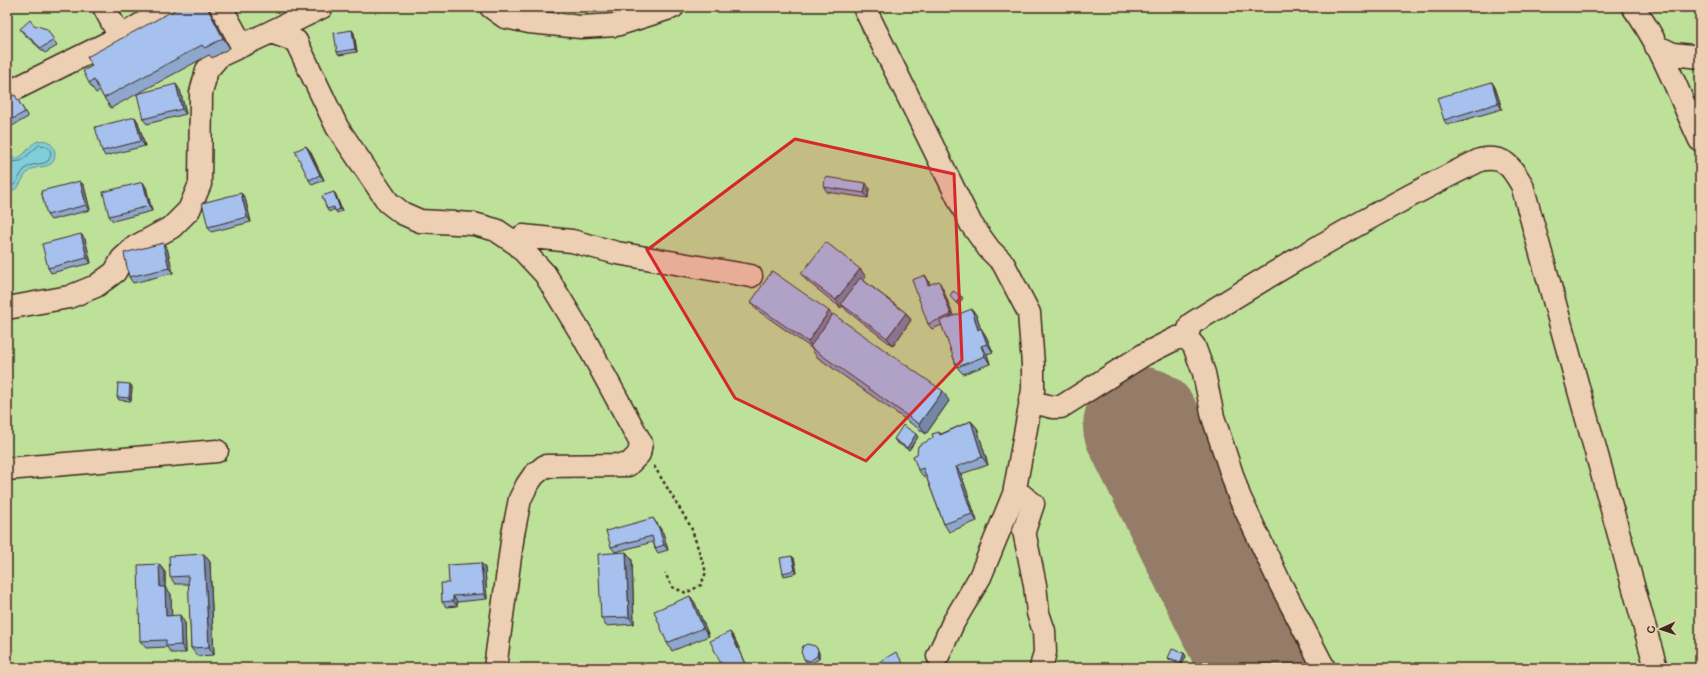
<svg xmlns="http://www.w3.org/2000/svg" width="1707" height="675" viewBox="0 0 1707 675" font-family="'Balsamiq Sans',sans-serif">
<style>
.green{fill:#bee19a;stroke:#7c865c}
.water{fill:#7fceda;stroke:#648c8f}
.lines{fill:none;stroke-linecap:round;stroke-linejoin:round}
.shore{stroke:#566c69;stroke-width:1}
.runway{stroke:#947c68;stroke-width:118}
.minor-casing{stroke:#3b2a1e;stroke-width:25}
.path{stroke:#3b2a1e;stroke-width:2.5;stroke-dasharray:3 3;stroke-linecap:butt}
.minor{stroke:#edcfb3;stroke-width:22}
.wall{fill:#8fa6cd;stroke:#3b2a1e}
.shaded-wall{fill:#7487a7;stroke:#3b2a1e}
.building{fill:#a6c1ee;stroke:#3b2a1e}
.marked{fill:#d62828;fill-opacity:0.2;stroke:#d62828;stroke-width:3;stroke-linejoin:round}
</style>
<rect width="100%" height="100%" fill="#edcfb3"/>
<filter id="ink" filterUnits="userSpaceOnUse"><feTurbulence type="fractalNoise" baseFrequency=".025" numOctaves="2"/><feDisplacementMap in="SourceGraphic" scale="8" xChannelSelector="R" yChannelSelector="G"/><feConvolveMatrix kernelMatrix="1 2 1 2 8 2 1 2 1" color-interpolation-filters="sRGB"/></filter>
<g filter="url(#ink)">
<path class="green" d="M7,7H1700V668H7Z"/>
<path class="water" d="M38,141C42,140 46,140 50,143C53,146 55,150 55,154C55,171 37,164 29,171C20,179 21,191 7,192V158C27,161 24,147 38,141Z"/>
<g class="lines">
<path class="shore" d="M7,162L21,161L39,145L46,146C52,150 52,155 48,161C41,166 31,162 24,170C18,177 18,186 7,188"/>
<path class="runway" d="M1142,426L1261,668"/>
<g class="minor-casing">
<path id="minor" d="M104,7L120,37
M221,7L242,45
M322,7L271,32L296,41L337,127L388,202L402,213L420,221L474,224L496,230L517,244L545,274L584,338L641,443L639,454L628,465L545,466L534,475L527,485L520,499L513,534L495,668
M491,7L505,17L529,22L581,27L616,25L673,7
M864,7L971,224L989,249L1003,263L1029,313L1033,365V390L1014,494L980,577L953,623L938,656
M1633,7C1662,46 1679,96 1700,140
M1656,46L1673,54L1700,57
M7,93L120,37L170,7
M517,244L523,236L572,241L617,253L751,276
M7,308L69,297L96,286L115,272L122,259L135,247L172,227L189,210L200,184L201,93L207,70L219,56L271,32
M1030,401L1052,407H1061L1145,354L1177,338L1186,337
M7,469L217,451
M1015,490L1033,504L1024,531L1035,585L1038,613L1044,631L1045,652L1041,668
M1324,668L1281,585L1239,496L1213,417L1204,373L1194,346L1186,337L1191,324C1285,265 1380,209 1480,160C1504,155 1511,166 1522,185L1656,668"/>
</g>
<path class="path" d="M654,466L691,527L706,572L701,585L686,593L672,587L665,573"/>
<use href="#minor" class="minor"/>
</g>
<path class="wall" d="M208,7L230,48L212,58L209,55L111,108L104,98L100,91L96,93L89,83Z
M20,29H47L57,46L45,53L24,34Z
M352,30L354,33L357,52L339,55L337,52Z
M1495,87L1502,109L1447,125L1444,120Z
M180,90L186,114L147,124L143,119Z
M7,99L18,100L28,117L7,129Z
M135,117L138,122L145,146L105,156L102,151Z
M306,146L310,151L324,180L312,185L309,180Z
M80,181L84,186L90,210L51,220L47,215Z
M146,187L152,211L113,221L109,216Z
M824,187L869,188L868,198L827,192Z
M334,192L336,195L342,211L337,213L335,209L329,212L327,209Z
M241,193L245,198L251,222L211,232L208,227Z
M85,239L91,263L51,273L48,268Z
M167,248L173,273L133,283L129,277Z
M860,269L866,277L863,280L906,313L911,320L893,346L847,311L843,306L841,308L807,281L801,274Z
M925,275L928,280L930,285L942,287L953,316H977L980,329L986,336L993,352L987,354L990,364L963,374L957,367L942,325L932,329L928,324Z
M751,302L832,316L949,401L926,434L817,357L810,347L757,310Z
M130,384L132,387L131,401L119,400L117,397Z
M971,421L977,428L988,465L961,474L977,521L949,532L944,524L926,476L924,477L918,470L917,454L939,432L941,434Z
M918,437L909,450L896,442L894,439Z
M657,523L663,533L668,550L658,553L655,548L653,542L615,552L611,547Z
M626,552L632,560L634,624L606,626L601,618Z
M204,554L210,562L214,655L197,656L191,648L189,584H175L170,577Z
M794,558L797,573L784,576L783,573Z
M481,563L485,568L487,599L457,602V606L446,607L442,602L449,583Z
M165,572V587L171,594V616L185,623L186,653H171L167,647L146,648L140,641Z
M690,596L695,603L709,636L672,651L667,643Z
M817,648L819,653V659L812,663L806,662L804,659Z
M1186,656L1182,665L1170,660L1168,658Z"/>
<path class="shaded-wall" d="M207,7H208L230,48L223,38Z
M352,30L354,33L357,52L355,49Z
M1492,82L1495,87L1502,109L1498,103Z
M176,84L180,90L186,114L182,109Z
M135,117L138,122L145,146L141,141Z
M306,146L310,151L324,180L320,175Z
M80,181L84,186L90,210L86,205Z
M143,182L146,187L152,211L149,206Z
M866,183L869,188L868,198L864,193Z
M334,192L336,195L342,211L340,209Z
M241,193L245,198L251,222L247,217Z
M81,234L85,239L91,263L87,258Z
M163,243L167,248L173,273L169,268Z
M860,269L866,277L843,305L841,304L843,306L841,308L836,300Z
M925,275L928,280L932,291L928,285Z
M939,281L942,287L955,320L951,315Z
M961,296L963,298L958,305L956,303Z
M972,309L977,316L983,337L978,330Z
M829,311L834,318L813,349L808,342Z
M906,313L911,320L893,346L887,338Z
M981,328L986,336L993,352L987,344Z
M981,346L987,354L990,364L985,356Z
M130,384L132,387L131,401L129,398Z
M943,391L949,401L926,434L919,424Z
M971,421L977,428L988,465L982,457Z
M916,434L918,437L909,450L907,448Z
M956,467L961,474L977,521L972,514Z
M653,518L663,533L668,550L664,545Z
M626,552L632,560L634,624L629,617Z
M204,554L210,562L214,655L209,647Z
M792,556L794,558L797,573L795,570Z
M481,563L485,568L487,599L484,594Z
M159,564L165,572V595L160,587Z
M165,587L171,594L172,623L166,616Z
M453,596L457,602V606L453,601Z
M690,596L695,603L709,636L703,628Z
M180,615L185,623L186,653L181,645Z
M730,632L735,639L748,668H747Z
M815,646L819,653V659L817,656Z
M1184,653L1186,656L1182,665L1181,662Z"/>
<path class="building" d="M180,7H207L223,38L205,48L202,45L104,98L94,80L89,83L83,71L92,66L87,57Z
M30,20L34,25L47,29L54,40L41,48L20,29Z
M352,30L355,49L337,52L334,33Z
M1492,82L1498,103L1444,120L1437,98Z
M176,84L182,109L143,119L137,94Z
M15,95L25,112L7,122V99Z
M135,117L141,141L102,151L95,127Z
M306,146L320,175L309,180L295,151Z
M825,177L866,183L864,193L824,187Z
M80,181L86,205L47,215L41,191Z
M143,182L149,206L109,216L103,192Z
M334,192L340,209L335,211L334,207L327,209L322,196Z
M241,193L247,217L208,227L202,203Z
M81,234L87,258L48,268L42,244Z
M826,242L860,269L836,300L801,274Z
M163,243L169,268L129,277L124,253Z
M772,271L829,311L808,342L751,302Z
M925,275L928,285L939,281L951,315L928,324L912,280Z
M860,278L906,313L887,338L841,304Z
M953,291L961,296L956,303L950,296Z
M972,309L978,330L981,328L987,344L981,346L985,356L957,367L940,321Z
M833,314L943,391L919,424L810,347Z
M118,383L130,384L129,398L117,397Z
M971,421L982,457L956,467L972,514L944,524L923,468L918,470L913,456L917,454L918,446L933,438L932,434L939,432L940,435Z
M903,425L916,434L907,448L894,439Z
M653,518L659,528L664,545L655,548L652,536L611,547L606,531Z
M626,552L629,617L601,618L598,554Z
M204,554L209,647L191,648L188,576L170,577L169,556Z
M792,556L795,570L783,573L780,558Z
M481,563L484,594L453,596V601L442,602L441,583H449L448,565Z
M159,564L160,587H165L166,616L180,615L181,645L166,646V640L140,641L138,565Z
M690,596L703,628L667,643L654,611Z
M730,632L747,668H723L710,641Z
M807,644L815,646L818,650L817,656L810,661L804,659L801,652L803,646Z
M1172,649L1184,653L1181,662L1168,658Z
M896,652L906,668H876L874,665Z
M699,661L702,668H686Z
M112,667H122V668H113Z"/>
</g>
<path class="marked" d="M795,139L954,174L962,360L866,461L735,398L647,250Z"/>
<rect width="1707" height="675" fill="none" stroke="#edcfb3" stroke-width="24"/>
<rect x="12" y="12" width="1683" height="651" fill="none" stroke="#3b2a1e" stroke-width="1.5" filter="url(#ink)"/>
<g transform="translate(1661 629) rotate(267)" stroke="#edcfb3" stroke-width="3" paint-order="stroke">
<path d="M0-3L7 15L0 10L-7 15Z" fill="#3b2a1e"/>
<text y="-6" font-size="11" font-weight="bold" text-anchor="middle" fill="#3b2a1e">С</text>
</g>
</svg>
